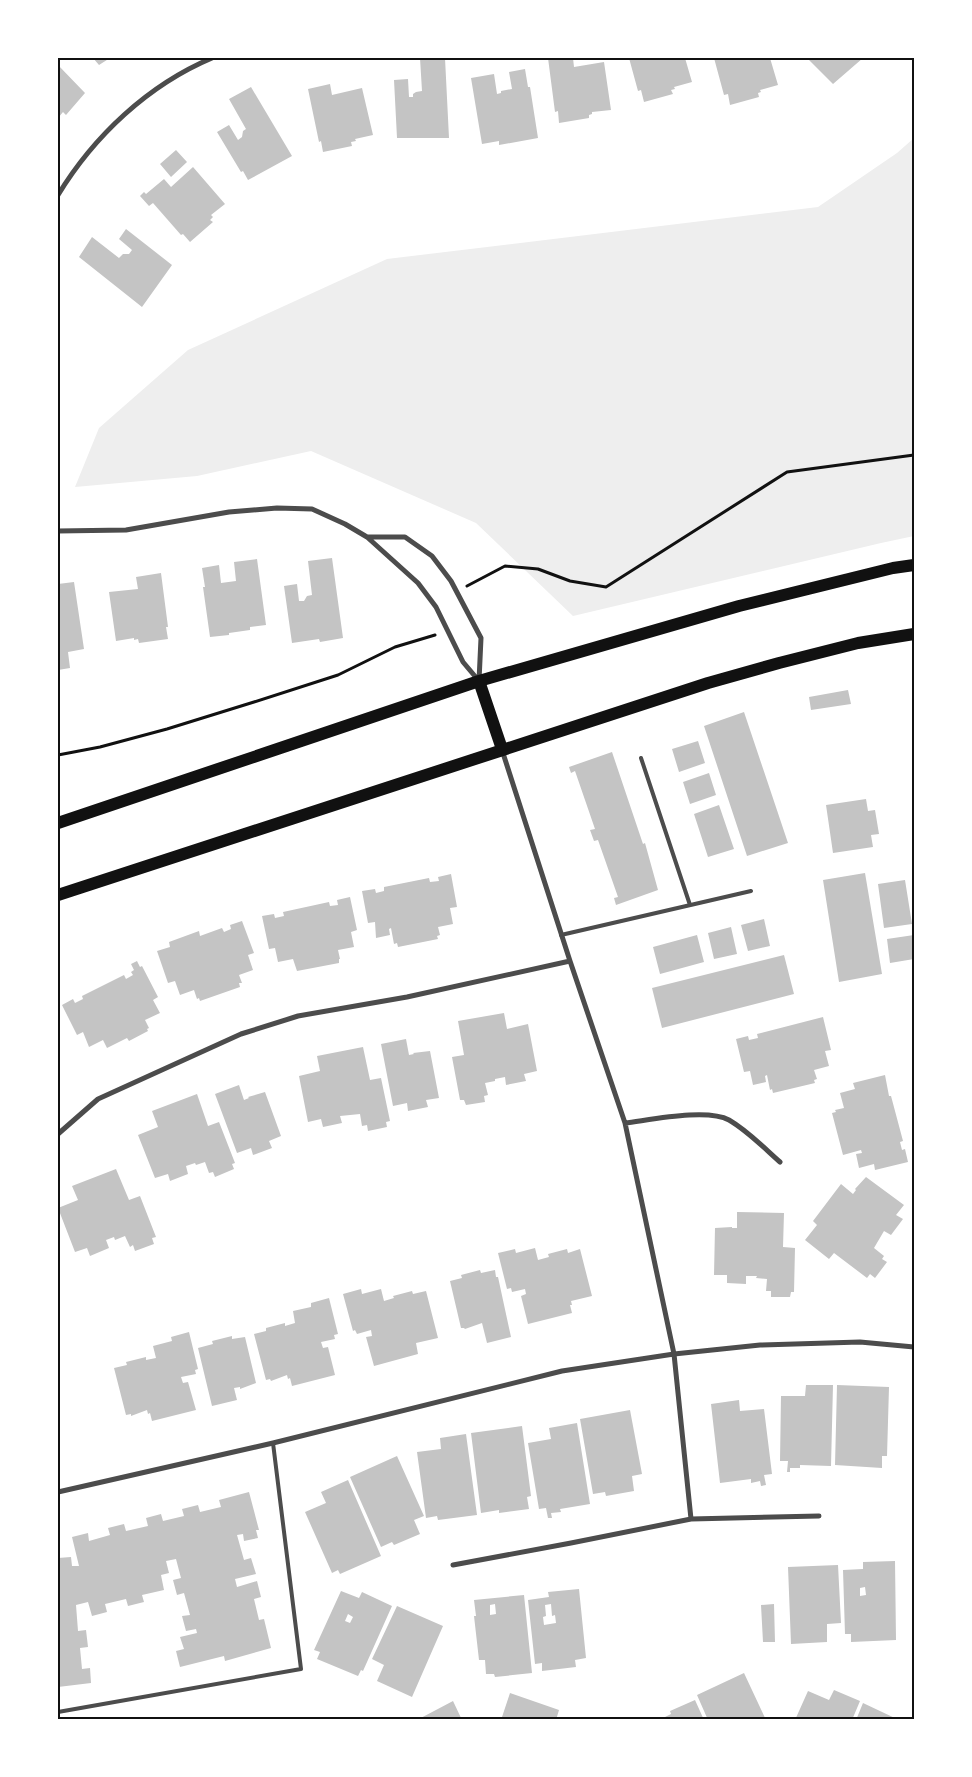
<svg xmlns="http://www.w3.org/2000/svg" width="972" height="1777" viewBox="0 0 972 1777" font-family="Mulish,sans-serif">
<style>
.green{fill:#eee}
.building{fill:#c4c4c4;fill-rule:evenodd}
.lines{fill:none;stroke-linecap:round;stroke-linejoin:round}
.path{stroke:#111;stroke-width:3}
.service{stroke:#4c4c4c;stroke-width:4}
.minor{stroke:#4c4c4c;stroke-width:5}
.primary{stroke:#111;stroke-width:12}
.neatline{fill:none;stroke:#111;stroke-width:2}
</style>
<rect width="100%" height="100%" fill="#fff"/>
<path class="green" d="M914,138V536L881,543L573,616L476,523L311,451L197,476L75,487L99,428L188,350L387,259L818,207L897,153Z"/>
<path class="building" d="M93,58H110L99,65Z
M420,58H445L449,138H397L394,80L408,79L409,97H413V94L416,92L422,91Z
M548,58H573L574,67L604,62L611,110L592,112V114L589,115V118L559,123L558,111L555,112Z
M629,58H685L692,82L674,87L675,89L671,90L673,94L644,102L641,90L638,91Z
M714,58H770L778,85L760,90L761,92L758,93L759,97L730,105L728,94L724,95Z
M807,58H863L833,84Z
M58,65L85,93L66,115L63,112L58,118Z
M525,69L528,87H530L538,138L499,145V141L482,144L471,78L494,74L497,94L501,93V91L512,89L509,72Z
M330,84L332,95L362,88L373,135L355,139L356,141L351,142L352,146L323,152L321,141L319,142L308,89Z
M251,87L292,156L248,180L243,171L241,172L217,132L229,125L238,140L242,137L243,131L246,129L229,99Z
M176,150L187,162L171,177L160,164Z
M193,167L225,204L211,215L213,217L210,220L213,222L190,242L183,234L181,235L153,203L149,206L140,196L144,192L146,194L164,179L171,187Z
M126,229L172,265L142,307L79,257L92,237L119,258L123,254H129L132,250L119,239Z
M332,558L343,638L320,642L319,639L292,643L284,586L297,584L299,601H304L307,596L312,595L308,561Z
M257,559L266,625L250,627V630L229,633V635L210,637L203,587H205L202,568L219,565L221,583L236,581L234,562Z
M161,573L168,627H166L168,639L139,643L138,639L134,640V638L116,641L109,592L138,589L136,577Z
M74,582L84,649L68,652L70,668L58,670V584Z
M848,690L851,704L811,710L809,697Z
M744,712L788,843L747,856L704,726Z
M698,741L705,763L679,772L672,749Z
M612,752L643,844L645,843L658,890L616,905L614,898L618,897L598,840L594,841L590,830L595,829L575,771L571,773L569,767Z
M709,773L716,795L690,804L683,782Z
M866,799L868,811L875,810L879,834L871,835L873,847L833,853L826,805Z
M719,805L734,849L708,857L694,814Z
M865,873L882,974L839,982L823,880Z
M451,874L457,907L450,908L453,924L438,927L440,935L437,936L438,939L398,947L397,943L394,944L391,928L389,929L390,935L376,938L375,922L368,923L362,891L375,889L376,893L384,891V887L429,878L430,882L439,881L438,877Z
M905,880L912,924L884,928L878,884Z
M350,897L357,930L351,932L354,947L338,950L340,959H339V963L297,971L293,959L278,962L275,948L269,949L262,916L274,914L275,918L284,916L283,912L329,902L330,906L338,905L337,900Z
M764,919L770,946L748,951L741,925Z
M242,921L254,953L248,955L253,970L239,975L242,983H239L240,987L200,1001L199,998L197,999L194,990L180,995L175,981L168,983L157,951L170,947L169,942L199,931L200,936L222,928L224,932L231,929L230,925Z
M731,927L737,954L714,959L708,933Z
M697,935L704,962L660,974L653,947Z
M914,935V959L890,963L887,939Z
M784,955L794,994L662,1028L652,988Z
M137,961L140,967L142,966L158,997L153,1000L160,1013L145,1020L149,1028L147,1029L148,1031L129,1041L127,1038L107,1048L103,1040L89,1047L83,1032L77,1035L62,1005L73,999L75,1003L83,999L82,996L124,975L126,979L133,975L131,972L134,970L131,964Z
M504,1013L507,1029L528,1024L537,1071L524,1074L526,1081L506,1085L505,1077L495,1079V1081L485,1083L488,1095L484,1096L485,1102L466,1105L464,1100H460L452,1057L464,1055L458,1021Z
M823,1017L831,1050L825,1051L829,1066L814,1070L817,1079L814,1080L815,1083L773,1093L772,1089L770,1090L767,1075L765,1076L766,1082L753,1085L750,1071L744,1072L736,1039L748,1036L749,1040L758,1038L757,1034Z
M406,1039L409,1055L414,1054L413,1053L430,1051L439,1098L426,1100L428,1107L408,1111L407,1103L393,1106L381,1044Z
M363,1047L370,1080L381,1078L390,1121L386,1122L387,1127L368,1131L367,1125L362,1126L360,1114L340,1116L342,1123L323,1127L321,1119L308,1122L299,1076L320,1071L317,1056Z
M885,1075L889,1096H891L903,1141L900,1142L902,1150L905,1149L908,1162L875,1170L874,1164L859,1168L856,1154L862,1153L861,1150L843,1155L832,1113L836,1112L835,1110L844,1108L840,1093L855,1089L853,1083Z
M239,1085L244,1100L249,1098L248,1097L265,1092L281,1136L269,1141L272,1148L253,1155L251,1148L237,1153L215,1094Z
M197,1094L208,1126L219,1122L235,1163L232,1164L234,1169L215,1177L213,1172L209,1173L205,1162L196,1165L195,1163L186,1166L188,1174L170,1181L168,1174L155,1178L138,1135L158,1127L152,1111Z
M116,1169L129,1200L140,1196L156,1237L152,1238L154,1244L135,1251L133,1245L130,1247L125,1236L115,1240L114,1237L106,1240L109,1248L90,1256L87,1248L75,1252L58,1208L78,1200L72,1186Z
M866,1177L904,1205L896,1215L903,1219L891,1235L884,1231L874,1248L884,1256L882,1259L887,1262L875,1278L870,1274L867,1278L834,1253L829,1259L805,1240L817,1225L813,1221L841,1184L853,1194L856,1190L855,1189Z
M737,1212L784,1213L783,1247L795,1248L794,1292H791L790,1297H771V1291H766L767,1279L756,1278L757,1276H746V1284L727,1283V1275H714L715,1228L732,1227V1228H737Z
M535,1248L538,1260L549,1257L548,1254L567,1249L568,1253L580,1249L592,1296L571,1301L572,1305H570L572,1313L528,1324L521,1296L526,1294L525,1289L512,1292L511,1288L507,1289L498,1253L515,1249L516,1253Z
M480,1270L481,1273L495,1270L496,1277H498L511,1337L487,1343L482,1323L465,1329L464,1328H461L450,1281L462,1278L461,1275Z
M361,1289L362,1294L381,1289L384,1301L394,1298L393,1296L412,1291L413,1294L426,1291L438,1338L416,1343L418,1354L374,1366L366,1337L372,1336L371,1330L357,1334L355,1330L353,1331L343,1294Z
M329,1298L338,1334L334,1335L335,1339L321,1342L323,1348L328,1347L335,1375L292,1386L290,1378L288,1379L287,1375L271,1381L270,1379L266,1380L254,1334L266,1331V1328L285,1323V1326L295,1323L293,1311L311,1307V1303Z
M189,1332L198,1369L195,1370L196,1374L181,1377L183,1383L188,1382L196,1410L152,1421L150,1413L148,1414L147,1410L131,1416V1414L126,1415L114,1368L127,1365L126,1362L146,1357V1360L156,1358L153,1346L172,1341L171,1337Z
M232,1336V1339L245,1337L256,1383L240,1389V1387L234,1388L237,1400L212,1406L198,1348L213,1344L212,1341Z
M806,1385H833L831,1466L800,1465V1468H790V1472H787L788,1461H780L781,1396H805Z
M837,1385L889,1387L887,1456H882V1468L835,1465Z
M739,1400L740,1411L764,1409L772,1474L764,1475L766,1485L761,1486L760,1481L751,1483V1479L720,1483L711,1404Z
M630,1410L642,1474L632,1476L634,1491L606,1496L605,1492L593,1494L580,1419Z
M577,1423L590,1504L560,1509L561,1512L551,1513L552,1518H548L546,1508L539,1509L528,1443L551,1439L549,1428Z
M522,1426L531,1496L527,1497L529,1509L499,1513V1510L481,1513L471,1433Z
M466,1434L477,1515L438,1520L437,1516L426,1518L417,1452L441,1449L440,1438Z
M397,1456L424,1516L414,1520L420,1534L394,1545L392,1542L381,1547L350,1477Z
M348,1480L381,1556L340,1574L338,1570L332,1573L305,1512L326,1503L321,1492Z
M249,1492L259,1530H256L258,1538L244,1541L243,1534L237,1535L244,1560L251,1558L256,1574L235,1579L237,1587L257,1581L261,1597L254,1599L259,1620L264,1619L271,1648L225,1661L224,1656L180,1667L176,1651L184,1649L180,1637L197,1633L196,1629L186,1631L182,1616L190,1615L184,1593L177,1595L173,1580L181,1578L176,1559L166,1561L169,1573L161,1575L164,1590L142,1595L144,1602L128,1606L126,1599L105,1604L107,1612L92,1616L88,1602L76,1605L78,1631L86,1630L88,1647L80,1648L82,1669L90,1668L91,1683L58,1687V1558L71,1557L72,1566H79L72,1537L88,1533L89,1541L110,1535L108,1528L124,1524L126,1531L148,1526L146,1518L161,1514L163,1521L184,1516L182,1509L198,1505L200,1512L221,1507L219,1500Z
M895,1561L896,1640L851,1642V1634H845L843,1570L863,1569V1562ZM865,1587L866,1595L860,1596V1588Z
M838,1565L841,1623L827,1624V1642L791,1644L788,1567Z
M579,1589L586,1658L575,1660L576,1667L542,1671V1663L535,1664L528,1600L549,1597L548,1592ZM551,1604L552,1616L555,1615L556,1623L544,1625L543,1617L546,1616L545,1605Z
M341,1591L359,1598L362,1592L392,1606L363,1671L361,1670L358,1676L317,1659L320,1652L314,1650ZM348,1614L353,1617L350,1623L345,1621Z
M524,1595L532,1673L495,1677L494,1674H486L485,1660H479L474,1616H476L474,1600ZM495,1604L496,1614L490,1615V1605Z
M774,1604L775,1642H763L761,1605Z
M397,1606L443,1626L412,1697L377,1681L384,1665L372,1659Z
M744,1673L766,1720H708L697,1695Z
M834,1690L860,1701L852,1720H795L808,1691L829,1700Z
M510,1693L559,1710L556,1720H501Z
M695,1700L704,1720H659L671,1714L670,1711Z
M453,1701L462,1720H417Z
M863,1703L899,1720H856Z"/>
<g class="lines">
<path class="path" d="M467,586L505,566L538,569L570,581L606,587L787,472L914,455
M58,755L100,747L167,729L254,702L338,675L395,647L435,635"/>
<path class="service" d="M641,758L690,905
M561,935L751,891
M58,1712L301,1669L273,1443"/>
<path class="minor" d="M58,195C94,136 148,85 212,58
M58,531L126,530L229,512L277,508L312,509L345,524L367,537L418,583L436,607L463,662L479,681
M367,537H405L432,556L451,581L481,638L479,681
M502,750L570,961L625,1123L674,1354L691,1519
M625,1123C650,1120 707,1108 729,1120C748,1131 764,1148 780,1162
M58,1134L98,1099L241,1034L298,1016L407,997L570,961
M58,1492L273,1443L562,1371L674,1354L760,1345L860,1342L914,1347
M453,1565L571,1543L691,1519L819,1516"/>
<path class="primary" d="M479,681L502,749
M58,823L479,681L739,606L893,568L914,565
M58,895L708,683L779,663L858,643L914,634"/>
</g>
<rect width="972" height="1777" fill="none" stroke="#ffffff" stroke-width="118"/>
<rect x="59" y="59" width="854" height="1659" class="neatline"/>
</svg>
